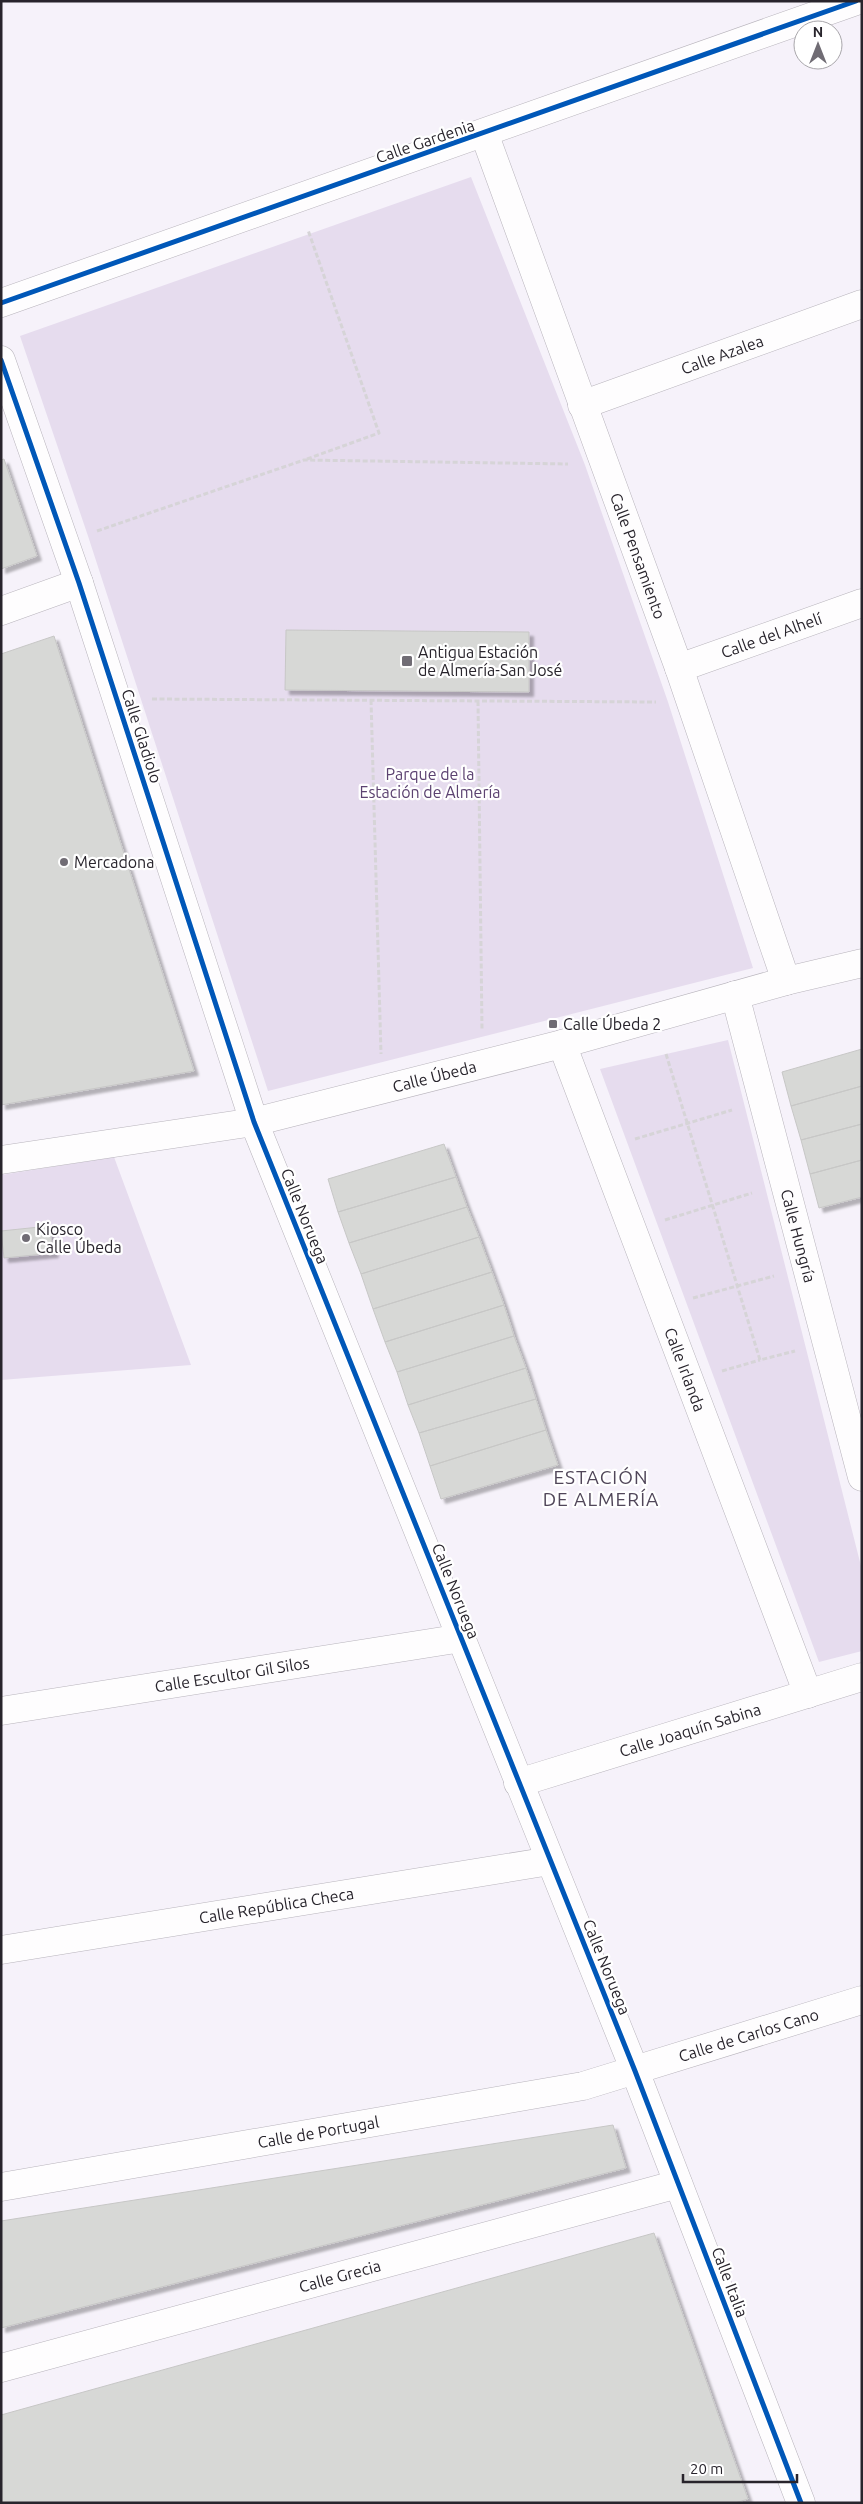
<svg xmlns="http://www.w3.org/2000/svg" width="863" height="2504" viewBox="0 0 863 2504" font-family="Ubuntu,sans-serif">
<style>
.green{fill:#e6dcee}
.building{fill:#d7d8d6;stroke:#c7c7c6;filter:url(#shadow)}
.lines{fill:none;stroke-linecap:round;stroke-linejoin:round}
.minor-casing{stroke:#b8b4bc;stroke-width:29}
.path{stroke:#d6d4d7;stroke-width:3;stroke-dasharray:5 2.5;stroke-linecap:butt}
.minor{stroke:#fefdfe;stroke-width:28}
.cycleway-casing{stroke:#fff;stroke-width:8}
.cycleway{stroke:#0057b8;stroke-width:5}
.poi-dot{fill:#706c74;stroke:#fff;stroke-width:2}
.labels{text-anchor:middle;stroke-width:4.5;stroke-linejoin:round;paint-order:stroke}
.street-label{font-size:16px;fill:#28242c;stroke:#fff}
.poi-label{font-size:16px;fill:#28242c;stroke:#fff;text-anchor:start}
.park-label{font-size:16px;fill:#5c4271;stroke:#fff}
.quarter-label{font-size:19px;letter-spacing:1px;fill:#504659;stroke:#fff}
</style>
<defs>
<filter id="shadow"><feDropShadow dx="4.5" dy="4.5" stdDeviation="1" flood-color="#0004"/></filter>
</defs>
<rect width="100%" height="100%" fill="#f6f2fa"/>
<path class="green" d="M471,177L585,465L668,702L753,968L268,1091L88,536L20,336Z
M728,1040L862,1570V1651L819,1662L600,1069Z
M114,1157L191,1365L1,1380V1175Z"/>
<path class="building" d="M4,459L37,556L1,569V460Z
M286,630L529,632V692L285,690Z
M54,636L194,1071L1,1105V654Z
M862,1049V1086L791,1106L782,1072Z
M862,1086V1124L801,1140L791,1106Z
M862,1124V1160L810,1174L801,1140Z
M444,1144L456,1177L338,1212L328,1179Z
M862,1160V1197L819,1208L810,1174Z
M456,1177L467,1207L349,1243L338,1212Z
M467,1207L479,1237L361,1274L349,1243Z
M49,1226L54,1253L4,1258L1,1231Z
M479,1237L492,1272L373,1309L361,1274Z
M492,1272L504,1305L385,1342L373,1309Z
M504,1305L514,1336L397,1372L385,1342Z
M514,1336L526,1368L408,1405L397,1372Z
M526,1368L536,1399L419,1433L408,1405Z
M536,1399L546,1430L430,1466L419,1433Z
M546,1430L558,1465L441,1499L430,1466Z
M613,2125L626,2168L1,2328V2221Z
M654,2233L748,2499L735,2503H1V2415Z"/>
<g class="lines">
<g class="minor-casing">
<g id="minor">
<path id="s1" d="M484,133L679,668L786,981"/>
<path d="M1,303L856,1"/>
<path d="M1,360L79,583L254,1122L635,2071L801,2503"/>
<path id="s2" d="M582,405L862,304"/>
<path d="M1,611L79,583"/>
<path id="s3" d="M679,668L862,603"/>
<path id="s4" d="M735,995L862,1477"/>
<path id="s5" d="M562,1044L808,1694"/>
<path id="s6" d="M1,1160L254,1122L562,1044L786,981L862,963"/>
<path id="s7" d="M1,1711L462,1638"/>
<path id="s8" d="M518,1783L862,1677"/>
<path id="s9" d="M1,1950L550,1861"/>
<path id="s10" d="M1,2187L583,2086L862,2000"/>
<path id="s11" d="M1,2368L678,2184"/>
</g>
</g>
<path class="path" d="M307,459L379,433L308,230
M97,531L304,460L568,464
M152,699L656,702
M371,700L381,1054
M478,701L482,1030
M666,1054L760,1360L795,1351
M635,1139L732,1110
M665,1220L752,1193
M693,1298L774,1276
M722,1371L760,1360"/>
<use href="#minor" class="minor"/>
<g class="cycleway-casing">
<path id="cycleway" d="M1,303L856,1
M1,360L79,583L254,1122L635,2071L801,2503"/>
</g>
<use href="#cycleway" class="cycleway"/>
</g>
<g class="poi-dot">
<rect x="401" y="655" width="12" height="12" rx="2.5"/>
<circle cx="64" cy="862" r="5"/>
<rect x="548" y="1019" width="10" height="10" rx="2.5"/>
<circle cx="26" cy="1238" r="5"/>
</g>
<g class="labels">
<g class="street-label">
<text transform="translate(425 141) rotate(-19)" y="6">Calle Gardenia</text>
<text dy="6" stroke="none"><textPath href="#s2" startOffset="149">Calle Azalea</textPath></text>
<text dy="6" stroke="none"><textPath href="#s1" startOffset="450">Calle Pensamiento</textPath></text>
<text dy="6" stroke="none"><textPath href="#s3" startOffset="98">Calle del Alhelí</textPath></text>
<text transform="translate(142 736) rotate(72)" y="6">Calle Gladiolo</text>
<text dy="6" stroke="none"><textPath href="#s6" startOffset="442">Calle Úbeda</textPath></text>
<text transform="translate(305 1216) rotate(68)" y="6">Calle Noruega</text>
<text dy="6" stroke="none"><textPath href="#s4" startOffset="249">Calle Hungría</textPath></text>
<text dy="6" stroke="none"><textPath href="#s5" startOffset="348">Calle Irlanda</textPath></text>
<text transform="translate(456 1591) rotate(68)" y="6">Calle Noruega</text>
<text dy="6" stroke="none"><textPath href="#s7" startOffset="234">Calle Escultor Gil Silos</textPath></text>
<text dy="6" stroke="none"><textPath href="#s8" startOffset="180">Calle Joaquín Sabina</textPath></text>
<text dy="6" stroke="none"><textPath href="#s9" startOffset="279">Calle República Checa</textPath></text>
<text transform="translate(607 1967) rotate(68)" y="6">Calle Noruega</text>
<text dy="6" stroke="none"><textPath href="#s10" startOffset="764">Calle de Carlos Cano</textPath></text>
<text dy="6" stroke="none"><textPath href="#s10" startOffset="322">Calle de Portugal</textPath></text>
<text dy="6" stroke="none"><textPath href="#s11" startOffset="351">Calle Grecia</textPath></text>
<text transform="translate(730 2282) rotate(69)" y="6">Calle Italia</text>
</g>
<g class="poi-label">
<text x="418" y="658">Antigua Estación<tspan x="418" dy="18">de Almería-San José</tspan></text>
<text x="74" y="868">Mercadona</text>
<text x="563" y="1030">Calle Úbeda 2</text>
<text x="36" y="1235">Kiosco<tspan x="36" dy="18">Calle Úbeda</tspan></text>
</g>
<g class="park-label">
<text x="430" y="780">Parque de la<tspan x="430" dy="18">Estación de Almería</tspan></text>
</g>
<g class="quarter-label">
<text x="601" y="1484">ESTACIÓN<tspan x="601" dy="22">DE ALMERÍA</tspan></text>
</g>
</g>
<rect width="863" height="2504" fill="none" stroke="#28242c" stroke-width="5"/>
<g transform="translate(818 45)"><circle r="24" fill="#ffffff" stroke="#a9a7ab"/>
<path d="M0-4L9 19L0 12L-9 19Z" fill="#706c74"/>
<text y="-8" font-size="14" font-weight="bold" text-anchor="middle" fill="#28242c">N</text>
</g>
<path d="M683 2474v8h114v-8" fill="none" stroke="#28242c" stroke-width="2.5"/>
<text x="690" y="2474" font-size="15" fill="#28242c" stroke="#ffffff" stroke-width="4" paint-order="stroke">20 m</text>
</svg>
